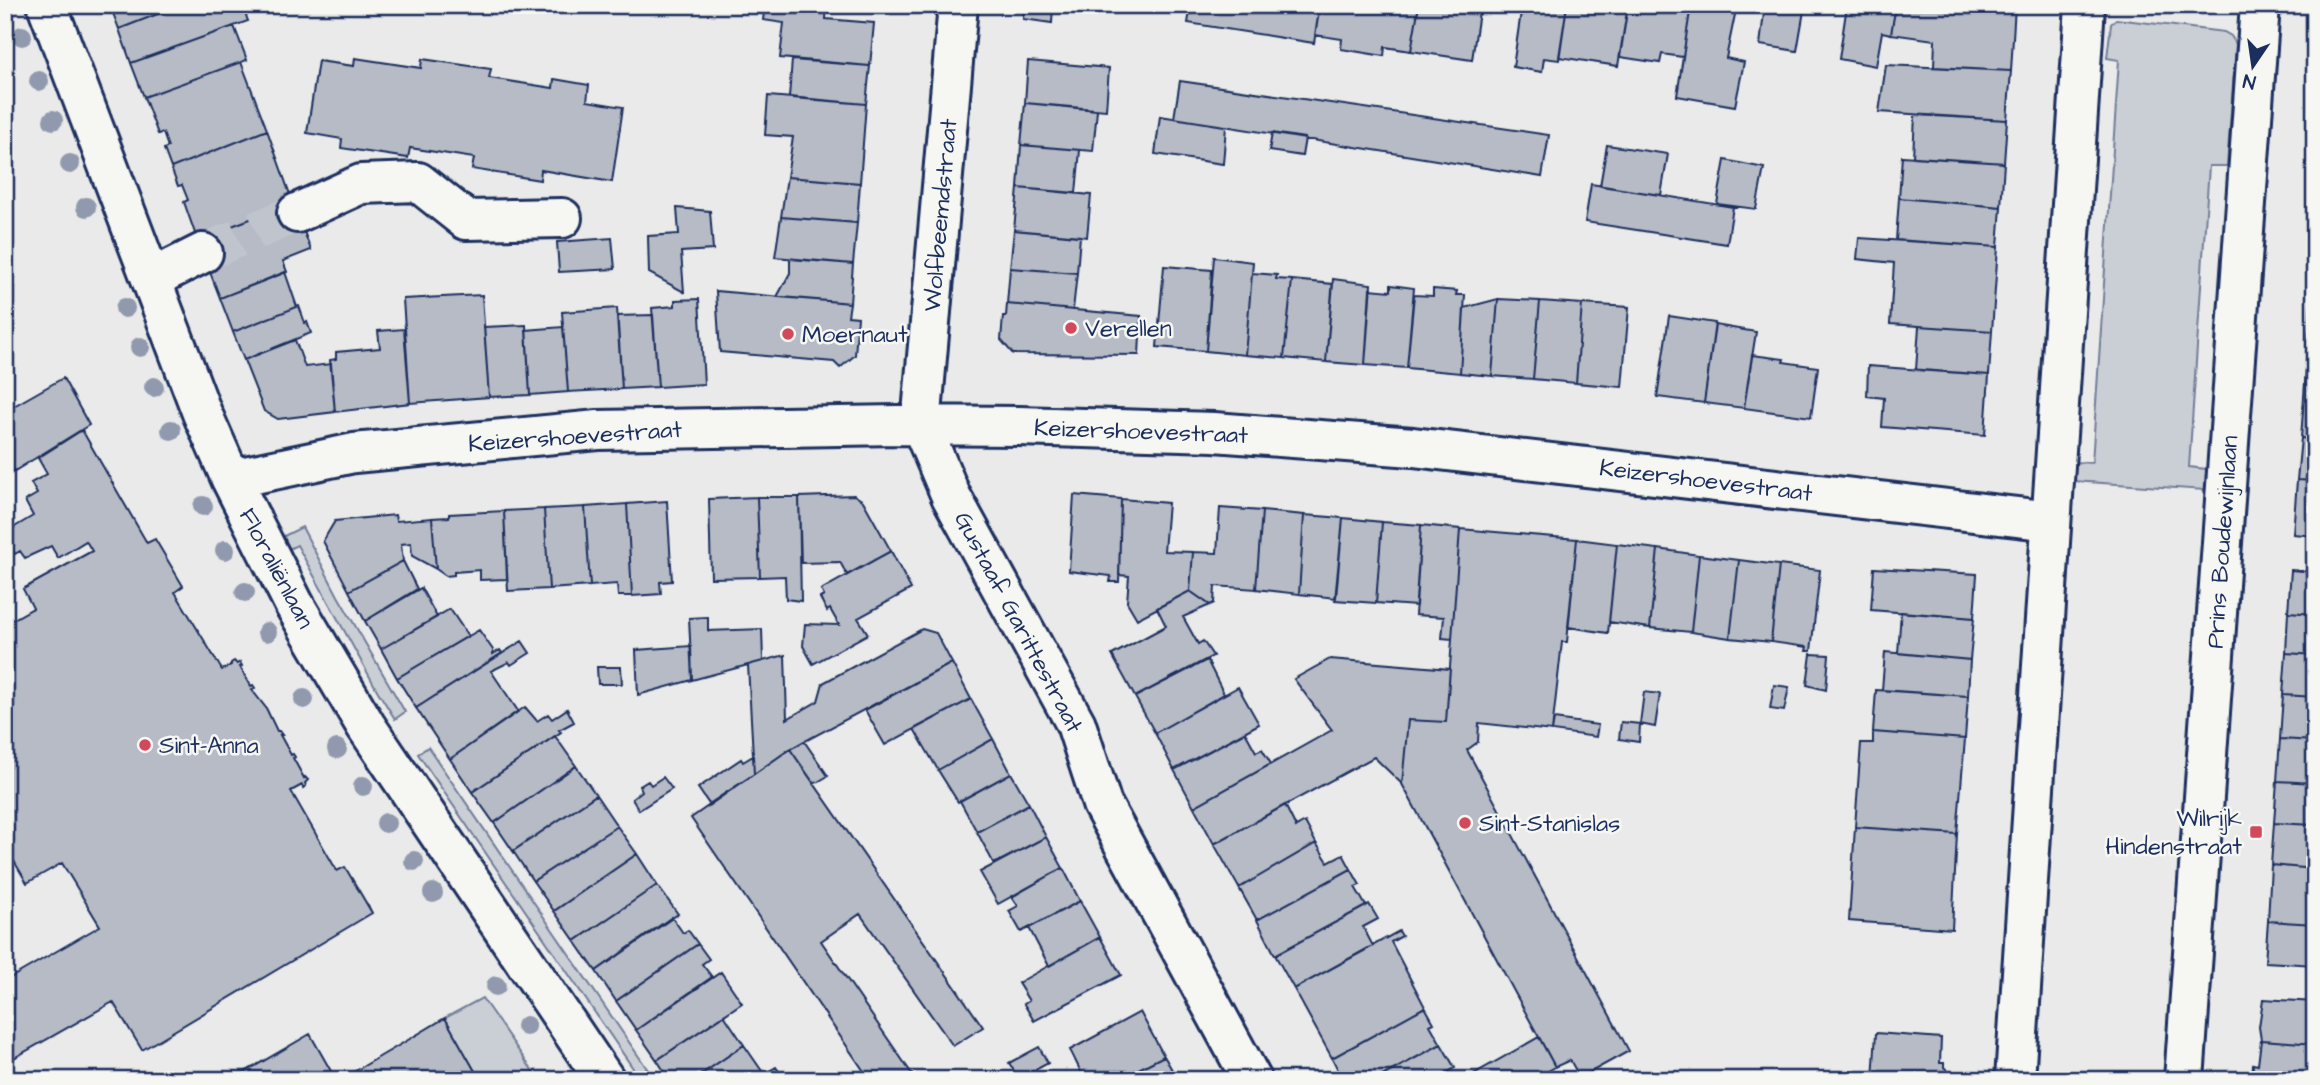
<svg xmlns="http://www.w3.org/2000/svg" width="2320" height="1085" viewBox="0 0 2320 1085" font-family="'Architects Daughter',sans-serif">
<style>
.green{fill:#caced5;stroke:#727e9a;stroke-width:2}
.building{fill:#b6bbc6;stroke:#1b2f5e;stroke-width:2}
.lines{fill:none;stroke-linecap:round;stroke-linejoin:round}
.minor-tunnel{stroke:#c0c5cd;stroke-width:38;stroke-dasharray:38 19;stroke-linecap:butt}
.minor-casing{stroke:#1b2f5e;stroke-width:44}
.major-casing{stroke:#1b2f5e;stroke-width:44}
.minor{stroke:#f6f6f2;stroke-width:38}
.major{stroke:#f6f6f2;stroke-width:38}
.tree{fill:#9099ad}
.poi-dot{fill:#d1495b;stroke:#f6f6f2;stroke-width:2.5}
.labels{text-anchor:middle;stroke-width:5;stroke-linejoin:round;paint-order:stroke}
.street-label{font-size:24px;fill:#1b2f5e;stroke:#f6f6f2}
.poi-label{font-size:24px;fill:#1b2f5e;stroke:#f6f6f2;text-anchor:start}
</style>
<rect width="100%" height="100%" fill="#e9eae9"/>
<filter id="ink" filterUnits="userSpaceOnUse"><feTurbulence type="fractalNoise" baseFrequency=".0143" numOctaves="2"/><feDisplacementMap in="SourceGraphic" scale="14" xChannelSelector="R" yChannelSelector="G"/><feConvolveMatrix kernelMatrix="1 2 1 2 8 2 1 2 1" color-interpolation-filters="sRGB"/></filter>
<g filter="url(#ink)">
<path class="green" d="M2116,19L2224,32L2231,36L2236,44L2227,166H2209L2189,467L2206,469L2205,490L2073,481L2074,462L2092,463L2119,60L2107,58L2111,24Z
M302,527L338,596L405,712L395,719L377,690L297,545L289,549L282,537Z
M428,747L648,1070L639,1077L418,754Z
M482,998L539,1080H480L445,1018Z"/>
<path class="building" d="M110,5H181L119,29Z
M181,5H242L248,21L131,63L119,29Z
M765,5H827L826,19L874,23L870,66L780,58L784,23L763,20Z
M1024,5H1053L1052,23L1023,19Z
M1191,5H1320L1314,43L1188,23Z
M1320,5H1419L1411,51L1385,47L1384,56L1341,49L1342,39L1315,35Z
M1419,5H1480L1472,60L1411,51Z
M1522,5H1567L1559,60L1544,58L1542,72L1513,67Z
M1567,5H1628L1618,66L1559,57Z
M1628,5H1691L1683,57L1662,54L1660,63L1620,57Z
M1691,5H1737L1726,58L1744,62L1735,106L1677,96Z
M1765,5H1805L1797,51L1760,45Z
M1847,5H1896L1891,34L1882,32L1876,66L1839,59Z
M1896,5H2015L2011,71L1934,67L1935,40L1891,34Z
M234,26L247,60L144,97L131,63Z
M355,58L421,68L422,59L491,69L489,78L553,88L554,79L589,85L587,101L623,107L612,182L541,170L540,180L472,169L474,158L410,148L408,158L341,148L342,139L307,133L318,61L354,66Z
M792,60L870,66L866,104L789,97Z
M1028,61L1109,68L1106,110L1025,103Z
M241,62L267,130L171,168L164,149L168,147L163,133L158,134L144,97Z
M1886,65L2011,71L2007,120L1879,112Z
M1180,81L1549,135L1542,177L1174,118Z
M768,96L866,104L860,183L787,177L793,137L765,135Z
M1025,103L1097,110L1093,151L1021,145Z
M1915,115L2007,120L2004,163L1913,157Z
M1160,116L1226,126L1223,164L1155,154Z
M267,130L293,203L197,239L184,202L188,200L182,185L178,186L171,168Z
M1272,133L1305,138L1302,156L1269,151Z
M1021,145L1080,150L1076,193L1018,188Z
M1607,145L1668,154L1661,195L1600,186Z
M1902,156L2004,163L2001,207L1899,198Z
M1725,160L1764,168L1756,209L1717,204Z
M787,177L860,183L857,223L781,217Z
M1591,184L1733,207L1727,244L1585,222Z
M1018,188L1091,195L1087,237L1014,230Z
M1899,198L2001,207L1998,247L1896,240Z
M293,203L311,250L283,261L287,272L220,298L210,272L215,270L197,239Z
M677,208L710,211L713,250L681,252L684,292L649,273L648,236L679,234Z
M781,217L857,223L853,264L775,257Z
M1014,230L1080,236L1077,273L1010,268Z
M612,238L615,269L559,272L557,242Z
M1859,238L1998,247L1992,331L1890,324L1894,263L1857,259Z
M1214,257L1253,262L1245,355L1206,351Z
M790,259L853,264L850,303L777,297L790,273Z
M1164,266L1212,270L1206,351L1157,347Z
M1010,268L1077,273L1073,310L1007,304Z
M285,272L297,307L233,332L220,298Z
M1252,273L1277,275L1276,279L1292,280L1284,358L1245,355Z
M1333,279L1371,284L1365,365L1326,362Z
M1292,280L1333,284L1326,362L1284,358Z
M1391,285L1414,288L1407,368L1365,365L1370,289L1391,291Z
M2312,287L2315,288V439L2301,438Z
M1433,289L1457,291L1456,295H1465L1460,373L1407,368L1414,295L1433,296Z
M716,291L850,303L848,316L858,317L855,355L840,368L834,362L720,352Z
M482,295L489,397L410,403L403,299Z
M699,299L704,384L658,387L652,308L675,306V300Z
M1498,299L1540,301L1533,379L1492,376Z
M1498,299L1492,376L1460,373L1464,308Z
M1540,301L1582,304L1576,383L1533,379Z
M1007,304L1141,316L1139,355L1013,354L1001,340L1003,316H1006Z
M1582,304L1629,307L1622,387L1576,383Z
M299,306L305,323L307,322L311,333L244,360L233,332Z
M617,308L622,389L568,392L562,312Z
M653,315L658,387L622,389L617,316Z
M1669,316L1715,323L1704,403L1657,397Z
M526,325L530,395L489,397L484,327Z
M1715,325L1756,332L1744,408L1704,403Z
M1919,326L1992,331L1989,375L1916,370Z
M563,327L568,392L530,395L526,330Z
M404,329L410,403L335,412L330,360L336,359V352L380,348L378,331Z
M295,340L305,367L331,364L335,412L278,419L264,411L244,360Z
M1752,355L1784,359L1783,362L1818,367L1811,417L1744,408Z
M1868,366L1989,375L1985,435L1882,427L1884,398L1867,396Z
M63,378L89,425L5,477V411Z
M82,430L147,543L155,539L183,586L175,592L222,670L231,665V663L234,661L237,664L240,662L242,666L240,667L251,686L253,685L255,688L252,690L266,708L277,731H279L282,735H280L291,755L293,754L295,757L293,758L304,778L305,777L308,780L305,783L306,786L303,788L302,785L291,791L337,871L345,867L372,913L142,1050L113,1002L5,1063V981L100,926L62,863L27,883L5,846V624L33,608L23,589L92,551L86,541L58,558L51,546L25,558L20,551L15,554L6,541L12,537L8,531L33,516L25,501L37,494L31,483L47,474L38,458Z
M2301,438L2315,439V481L2297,480Z
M2297,480L2315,481V536L2293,534Z
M854,495L863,501L891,551L847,575L840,562L801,563L799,497Z
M1074,495L1121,499L1119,582H1110L1111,576L1069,571Z
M757,497H799L801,601L786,599L785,576L760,577Z
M757,497L760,577L711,578L709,499Z
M1121,499L1168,503L1164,551L1193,552L1190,591L1137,619L1127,602L1129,576L1119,575Z
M667,501L672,581L660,582L661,594L632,596L627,504Z
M627,504L632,596H618L617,584L590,586L585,507Z
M585,507L590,586L549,589L544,509Z
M1220,508L1262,511L1256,589L1215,586L1214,603L1210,605L1190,591L1193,552L1217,553Z
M544,509L549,589L508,591L504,511Z
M504,511L507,579L480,580V570L454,572V575L446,576L436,569L432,518L449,517V514Z
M1262,511L1304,515L1299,594L1256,589Z
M395,515L396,521L432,518L436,569L412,556L411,543L401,544L403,561L349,591L323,541L335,521Z
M1304,515L1343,518L1336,598L1299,594Z
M1343,518L1382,522L1376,603L1335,600Z
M1382,522L1421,525L1416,606L1376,603Z
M1421,525L1460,529L1452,639L1442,638L1444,617L1415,615Z
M1460,529L1577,539L1567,642H1562L1552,731L1479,723L1478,742L1467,750L1629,1051L1580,1078L1570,1060L1555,1067L1402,784L1408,720L1446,722Z
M1577,539L1617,544L1608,633L1568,627Z
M1617,544L1658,549L1650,628L1609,622Z
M1658,549L1699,555L1691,632L1650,628Z
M891,551L911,589L858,618L868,634L813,664L803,646L805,624L839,625L830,609L827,611L820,598L824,596L821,590Z
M1699,555L1739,560L1730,638L1691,632Z
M1739,560L1779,565L1771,642L1730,638Z
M403,561L417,589L365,621L349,591Z
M1779,565L1820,570L1811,651H1806L1807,647L1771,642Z
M1874,568L1977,574L1974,618L1871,610Z
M2291,570L2315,572V614L2288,612Z
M421,588L437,617L381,649L365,621Z
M1190,591L1210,605L1183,617L1198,644L1203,641L1213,656L1135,697L1112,655L1166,626L1157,608Z
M450,609L468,636L397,678L381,649Z
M1901,612L1974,618L1970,660L1898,653Z
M2288,612L2315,614V655L2286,653Z
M708,617V631L762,629L763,661L692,680L689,618Z
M922,629L936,633L952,663L790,749L754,774L748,665L785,655L787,719L818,701L823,683Z
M479,630L493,650V654L500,650L502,653L416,708L397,678Z
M522,641L530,653L511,665L509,662L491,671L518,711L450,759L416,708Z
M691,646L692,680L638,695L636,650Z
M1885,652L1970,660L1968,696L1882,690Z
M2286,653L2315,655V697L2283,695Z
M1811,654L1829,655L1826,690L1807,685Z
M1330,659L1450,669L1446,722L1408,720L1402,784L1374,757L1214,844L1194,807L1332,730L1294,679Z
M1207,660L1224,694L1155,733L1135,697Z
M952,663L971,699L885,745L865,710Z
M597,667H621L622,684H598Z
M1774,685L1789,687L1784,711L1770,709Z
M1238,687L1259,724L1174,770L1155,733Z
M1876,690L1968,696L1965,739L1873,732Z
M1644,692L1660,694L1655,727L1640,724Z
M2283,695L2315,697V741L2280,739Z
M971,699L993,739L938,770L914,729Z
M525,707L537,721L548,714L552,719L567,709L574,722L559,730L561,732L472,792L450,759Z
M1554,719L1598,725L1596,737L1552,731Z
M1621,722L1640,724L1639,742L1619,739Z
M1245,732L1256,752L1262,749L1271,764L1194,807L1174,770Z
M1873,732L1965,739L1957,834L1855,827L1861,743H1873Z
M555,736L576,766L494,823L472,792Z
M993,739L1011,773L958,802L938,770Z
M2280,739L2315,741V783L2277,781Z
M804,741L828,776L814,784L790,749Z
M790,749L983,1027L953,1046L860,914L821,941L916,1080H870L691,818Z
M753,756L754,774L709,804L698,788L741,759L743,762Z
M576,766L596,795L513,851L494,823Z
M1011,773L1029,804L977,832L960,801Z
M663,777L672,789L639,810L632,799L642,791L640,786L648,781L651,785Z
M2277,781L2315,783V825L2274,823Z
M596,795L617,826L533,881L513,851Z
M1029,804L1046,837L994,864L977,832Z
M1285,805L1296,827L1305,822L1316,843L1239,888L1214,844Z
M2274,823L2315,825V869L2271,865Z
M617,826L637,854L554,911L533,881Z
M1855,827L1957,834L1952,929L1849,921Z
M1046,837L1063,868L998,904L980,872Z
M1316,843L1328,862L1343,854L1351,869L1257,920L1239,888Z
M637,854L657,885L575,941L554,911Z
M2271,865L2315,869V924L2268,921Z
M1063,868L1080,901L1021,932L1009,911L1018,906L1012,897Z
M1351,869L1360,885L1355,887L1366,906L1275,955L1257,920Z
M657,885L678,914L596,971L575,941Z
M1080,901L1100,937L1049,966L1029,928Z
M1369,904L1378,919L1363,927L1373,946L1294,989L1275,955Z
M672,917L683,933L688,930L698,944L616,1001L596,971Z
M2268,921L2315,924V965L2265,962Z
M1399,931L1402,936L1391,942L1425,1007L1332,1058L1294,989Z
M1100,937L1121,975L1034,1021L1024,1004L1029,1001L1018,983Z
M698,944L709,959L702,964L712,977L636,1030L616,1001Z
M721,972L742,1003L657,1060L636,1030Z
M2263,999L2315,1002V1044L2261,1040L2259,1027Z
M1425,1007L1434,1023L1430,1025L1441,1044L1375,1080H1343L1332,1058Z
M1140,1012L1164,1056L1117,1080H1085L1070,1050Z
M724,1015L744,1045L693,1080H670L657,1060Z
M445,1018L480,1080H340L403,1043Z
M1876,1033L1941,1038L1940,1063H1944V1067L1949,1072L1948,1080H1873Z
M310,1034L336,1080H231Z
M1539,1037L1555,1067L1533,1080H1463Z
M2261,1040L2315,1044V1080H2252L2253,1064L2258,1065Z
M1441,1044L1455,1068L1439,1077L1440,1080H1375Z
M744,1045L764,1074L756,1080H693Z
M1039,1047L1048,1063L1019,1079L1009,1063Z
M1164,1056L1178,1080H1117Z
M776,1067L785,1080H756L764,1074Z"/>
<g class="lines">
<path class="minor-tunnel" d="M203,253L297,213"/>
<g class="minor-casing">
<path id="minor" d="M47,5L202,413L231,479L294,604L366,726L605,1080
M958,5L921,425L951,496L1076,724L1102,804L1252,1080
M297,213L361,184L418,182L466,220L562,218
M151,279L203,253
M231,479L354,453L598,430L897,425L1019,426L1214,432L1413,447L2051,521"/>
</g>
<g class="major-casing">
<path id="major" d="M2015,1080L2085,5
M2184,1080L2260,5"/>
</g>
<use href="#minor" class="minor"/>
<use href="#major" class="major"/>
</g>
<g class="tree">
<circle cx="22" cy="36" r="10"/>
<circle cx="39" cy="81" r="10"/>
<circle cx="53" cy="120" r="10"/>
<circle cx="70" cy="164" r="10"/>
<circle cx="86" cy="207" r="10"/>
<circle cx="125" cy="308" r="10"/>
<circle cx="140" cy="347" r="10"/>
<circle cx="154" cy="387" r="10"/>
<circle cx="171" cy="430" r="10"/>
<circle cx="203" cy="506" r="10"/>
<circle cx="225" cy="550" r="10"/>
<circle cx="245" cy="592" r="10"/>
<circle cx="267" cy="632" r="10"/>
<circle cx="304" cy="699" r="10"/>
<circle cx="337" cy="749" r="10"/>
<circle cx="363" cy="786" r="10"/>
<circle cx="386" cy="823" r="10"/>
<circle cx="414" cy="861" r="10"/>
<circle cx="433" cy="893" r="10"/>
<circle cx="496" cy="986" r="10"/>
<circle cx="526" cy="1026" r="10"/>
</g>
</g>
<g class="poi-dot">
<circle cx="1071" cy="328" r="7"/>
<circle cx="788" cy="334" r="7"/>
<circle cx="145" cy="745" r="7"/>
<circle cx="1465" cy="823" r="7"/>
<rect x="2249" y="825" width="14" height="14" rx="3.5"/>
</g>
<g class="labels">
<g class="street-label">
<text transform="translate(940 215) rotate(-85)" y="8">Wolfbeemdstraat</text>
<text transform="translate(1141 431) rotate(2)" y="8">Keizershoevestraat</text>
<text transform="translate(575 436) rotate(-4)" y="8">Keizershoevestraat</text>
<text transform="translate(1706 480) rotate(7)" y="8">Keizershoevestraat</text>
<text transform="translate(2222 542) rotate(-86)" y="8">Prins Boudewijnlaan</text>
<text transform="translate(277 568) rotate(62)" y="8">Floraliënlaan</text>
<text transform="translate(1019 622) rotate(62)" y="8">Gustaaf Garittestraat</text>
</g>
<g class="poi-label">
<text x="1085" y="336">Verellen</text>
<text x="802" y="342">Moernaut</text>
<text x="159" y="753">Sint-Anna</text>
<text x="2242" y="826" text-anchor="end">Wilrijk<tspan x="2242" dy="28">Hindenstraat</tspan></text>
<text x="1479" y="831">Sint-Stanislas</text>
</g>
</g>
<rect width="2320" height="1085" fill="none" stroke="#f6f6f2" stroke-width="28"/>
<rect x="14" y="14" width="2292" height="1057" fill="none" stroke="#1b2f5e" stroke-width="2.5" filter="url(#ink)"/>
<g transform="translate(2253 66) rotate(193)" stroke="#f6f6f2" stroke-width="5" paint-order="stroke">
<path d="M0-5L12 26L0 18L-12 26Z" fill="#1b2f5e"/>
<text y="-10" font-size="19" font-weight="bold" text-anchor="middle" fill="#1b2f5e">N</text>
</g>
</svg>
